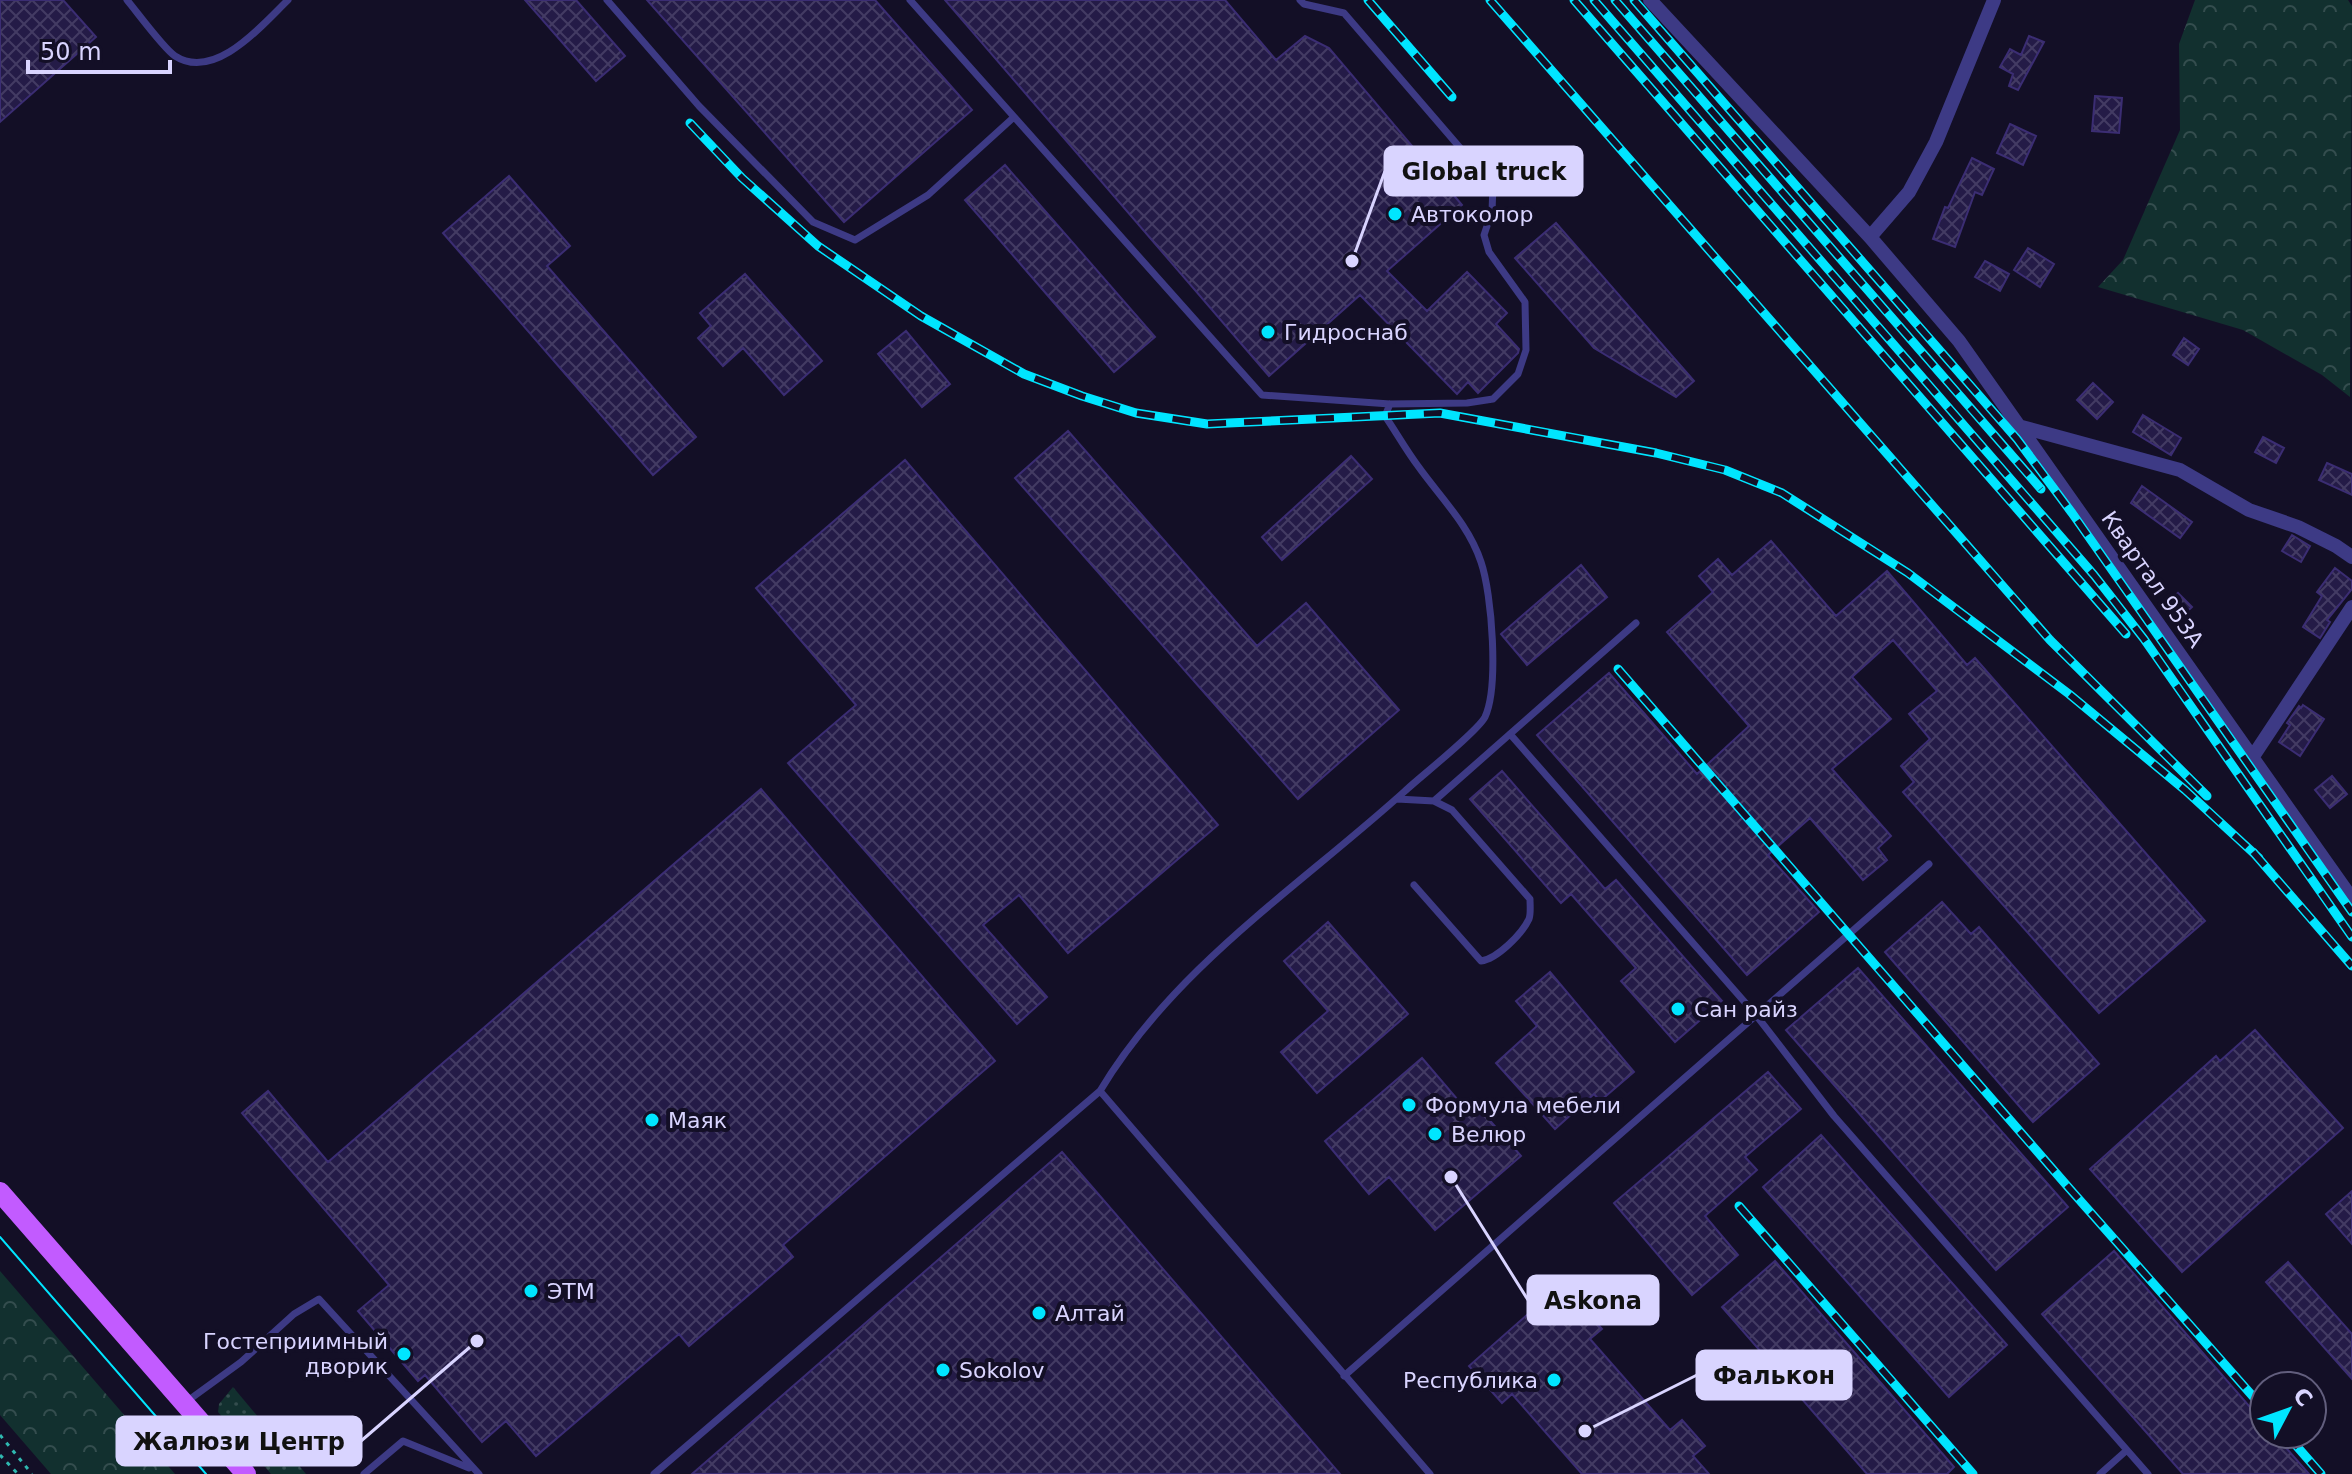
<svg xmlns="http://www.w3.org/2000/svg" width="2352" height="1474" viewBox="0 0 2352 1474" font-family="'DejaVu Sans',sans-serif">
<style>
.grass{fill:url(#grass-dots)}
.forest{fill:url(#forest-crowns)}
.building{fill:url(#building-cross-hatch);stroke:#3b2d73;stroke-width:2}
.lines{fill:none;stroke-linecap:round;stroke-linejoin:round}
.path{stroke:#2fb8b0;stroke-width:3;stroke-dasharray:4 6;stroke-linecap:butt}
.service{stroke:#3d3a85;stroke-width:7}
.minor{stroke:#3d3a85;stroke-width:14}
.primary{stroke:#c25bff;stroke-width:20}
.tram{stroke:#00e5ff;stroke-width:2}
.rail-casing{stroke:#00e5ff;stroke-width:9}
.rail{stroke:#130f26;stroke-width:6;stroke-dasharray:18;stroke-linecap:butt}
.poi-dot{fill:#00e5ff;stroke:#130f26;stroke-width:3}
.labels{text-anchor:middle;stroke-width:8;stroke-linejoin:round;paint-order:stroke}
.poi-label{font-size:22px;fill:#d9d4ff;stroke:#130f26;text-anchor:start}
.street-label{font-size:22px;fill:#d9d4ff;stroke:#130f26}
.leader{fill:none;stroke:#d9d4ff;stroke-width:3}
.callout-dot{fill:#d9d4ff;stroke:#130f26;stroke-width:3}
.callout{fill:#d9d4ff;stroke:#d9d4ff;stroke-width:3}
.callout-label{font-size:24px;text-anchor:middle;font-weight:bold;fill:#111}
</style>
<defs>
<pattern id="grass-dots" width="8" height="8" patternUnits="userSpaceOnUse" patternTransform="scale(2)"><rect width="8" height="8" fill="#12302f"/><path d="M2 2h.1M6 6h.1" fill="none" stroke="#344d4e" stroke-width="1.8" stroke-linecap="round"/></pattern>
<pattern id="forest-crowns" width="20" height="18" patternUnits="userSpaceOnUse" patternTransform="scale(2)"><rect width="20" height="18" fill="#12302f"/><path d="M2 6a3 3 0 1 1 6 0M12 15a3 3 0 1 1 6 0" fill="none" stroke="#344d4e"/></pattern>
<pattern id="building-cross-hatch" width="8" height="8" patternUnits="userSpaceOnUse" patternTransform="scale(2)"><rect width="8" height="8" fill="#241b47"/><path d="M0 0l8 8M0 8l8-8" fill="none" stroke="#433b63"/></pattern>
</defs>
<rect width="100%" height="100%" fill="#130f26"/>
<path class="grass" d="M233,1387L306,1474H271L218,1412L219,1404Z"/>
<path class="forest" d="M2195,0H2348L2352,6L2350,397L2322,375L2243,330L2098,287L2123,260L2180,130L2179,44Z
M0,1271L175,1474H51L0,1415Z"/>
<path class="building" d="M0,0H63L96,37L0,122Z
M525,0H576L625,56L596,81Z
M647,0H875L972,110L844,222Z
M945,0H1225L1276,60L1305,36L1329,48L1462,205L1387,271L1427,311L1467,272L1507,313L1496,324L1519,349L1518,353L1478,393L1468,382L1457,394L1360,295L1269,376Z
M2029,36L2044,42L2018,90L2009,86L2013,74L2000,67L2010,49L2021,55Z
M2095,96L2122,98L2119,133L2092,131Z
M2010,124L2036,136L2023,165L1997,153Z
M1972,158L1994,169L1982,195L1975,192L1955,247L1933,239L1945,207L1948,208Z
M1005,165L1155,337L1114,372L965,200Z
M509,176L570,246L547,266L696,437L653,475L443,233Z
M1556,223L1694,381L1676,397L1594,348L1515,258Z
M2028,248L2054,264L2040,287L2014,270Z
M1985,261L2009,274L2000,291L1975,277Z
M745,274L822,361L784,395L743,348L723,366L698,338L711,326L700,313Z
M906,331L950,384L922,407L878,354Z
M2184,338L2199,349L2188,365L2173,355Z
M2093,383L2113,402L2097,419L2077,400Z
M2143,415L2181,438L2171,455L2133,432Z
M1068,431L1257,646L1306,603L1399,710L1298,799L1015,478Z
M2263,437L2284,448L2276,463L2255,452Z
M1351,456L1372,479L1282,560L1262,537Z
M905,460L1218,825L1068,953L1019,895L983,925L1047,997L1017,1024L788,763L856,705L756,588Z
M2327,463L2352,474V495L2319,480Z
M2142,486L2192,522L2180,538L2131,503Z
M2292,535L2310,546L2301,562L2282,551Z
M1771,541L1836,616L1887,571L1967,665L1975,658L2205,921L2099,1013L1903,792L1914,782L1901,766L1930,739L1909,714L1937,691L1893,640L1852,677L1891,719L1832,769L1891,836L1878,848L1887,860L1863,880L1810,818L1768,855L1819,912L1747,975L1537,735L1609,673L1697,774L1749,726L1667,632L1713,592L1699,576L1718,559L1732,575Z
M1581,565L1607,597L1527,665L1501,634Z
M2335,568L2352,581V589L2327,620L2330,622L2320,638L2303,627L2322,596L2317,592Z
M2178,593L2192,607L2179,619L2166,604Z
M2303,705L2324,719L2300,756L2279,742L2290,725L2287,723L2299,706L2301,708Z
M1502,771L1605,889L1616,880L1722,1001L1675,1042L1621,981L1636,968L1571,894L1561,903L1470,799Z
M2332,776L2347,794L2330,808L2315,790Z
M761,789L995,1061L783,1245L793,1257L689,1346L679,1334L536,1456L506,1421L482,1442L425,1375L418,1381L358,1311L389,1285L242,1113L268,1091L328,1162Z
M1942,902L1971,934L1979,927L2099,1064L2033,1122L1885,952Z
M1328,922L1408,1014L1317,1093L1281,1052L1328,1011L1284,961Z
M1858,968L2068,1207L1996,1270L1786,1030Z
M1550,972L1634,1072L1600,1101L1594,1094L1555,1129L1496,1063L1537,1026L1516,1001Z
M2255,1030L2343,1128L2182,1272L2090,1169L2216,1056L2220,1061Z
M1422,1058L1463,1106L1471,1099L1521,1156L1435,1230L1389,1177L1369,1194L1325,1141Z
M1768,1072L1801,1109L1745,1157L1757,1170L1705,1216L1738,1255L1692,1295L1614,1203Z
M1821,1135L2007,1345L1949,1397L1763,1187Z
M1062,1152L1340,1474H692Z
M2352,1191V1244L2326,1214Z
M2114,1251L2264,1423V1434H2274L2309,1474H2183L2042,1314Z
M1775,1261L1954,1467L1947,1474H1867L1722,1307Z
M2288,1262L2352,1334V1379L2266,1282Z
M1562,1284L1602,1329L1590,1339L1670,1430L1682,1420L1705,1446L1693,1456L1709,1474H1582L1512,1394L1502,1403L1469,1366Z"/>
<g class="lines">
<path class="path" d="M0,1435L32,1474
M0,1455L18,1474"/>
<path class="service" d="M127,0C137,12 164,49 175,56C215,82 263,24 288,0
M607,0L699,106L813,222L855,240L928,195L1014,117
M910,0L1262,395L1390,404L1467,403L1493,399L1518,374L1526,350L1525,302L1489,252L1484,235L1492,211L1493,186L1344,13L1304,4L1300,0
M1510,734L1756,1015L1834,1116L2148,1474
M1397,799L1434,801L1452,810L1530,899C1530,905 1531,914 1529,919C1522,934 1497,959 1481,961L1414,885
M1434,801L1636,623
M1100,1091C1174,967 1300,886 1405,791C1420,777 1478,731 1485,717C1499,687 1492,594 1481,562C1469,525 1440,497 1418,466C1406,450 1396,432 1385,416L1390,404
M1344,1376L1929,864
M186,1402L241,1362L294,1314L319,1299L479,1474
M364,1474L403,1441L469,1468
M654,1474L1100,1091L1430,1474
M2100,1474L2127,1450"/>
<path class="minor" d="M1650,0L1870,237L1959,341L2352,899
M1870,237L1909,192L1936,142L1994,0
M2018,426L2180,470L2249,510L2298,527L2336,546L2352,557
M2252,758L2352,607"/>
<path class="primary" d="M0,1192L246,1474"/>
<path class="tram" d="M0,1237L206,1474"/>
<g class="rail-casing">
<path id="rail" d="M1368,0L1452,97
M1490,0L2050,640L2207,796
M1574,0L2126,634
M1594,0L2094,575L2144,639L2352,937
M1615,0L2041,489
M1634,0L2017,439L2072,513L2352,912
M690,123L742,178L818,246L921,316L1024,374L1082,396L1136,413L1207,424L1440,413L1656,453L1725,470L1782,493L1908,573L2069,694L2185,790L2259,858
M1618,669L2069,1188L2264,1409
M2253,852L2352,966
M1739,1206L1973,1474
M2286,1434L2321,1474"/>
</g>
<use href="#rail" class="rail"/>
</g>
<g class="poi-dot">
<circle cx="1395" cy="214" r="8"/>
<circle cx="1268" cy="332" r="8"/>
<circle cx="1678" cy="1009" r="8"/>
<circle cx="1409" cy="1105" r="8"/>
<circle cx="652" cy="1120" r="8"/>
<circle cx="1435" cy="1134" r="8"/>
<circle cx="531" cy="1291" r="8"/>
<circle cx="1039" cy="1313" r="8"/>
<circle cx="404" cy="1354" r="8"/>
<circle cx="943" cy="1370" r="8"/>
<circle cx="1554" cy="1380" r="8"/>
</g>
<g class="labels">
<g class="poi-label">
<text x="1411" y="222">Автоколор</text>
<text x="1284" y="340">Гидроснаб</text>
<text x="1694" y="1017">Сан райз</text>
<text x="1425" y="1113">Формула мебели</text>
<text x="668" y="1128">Маяк</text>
<text x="1451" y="1142">Велюр</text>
<text x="547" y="1299">ЭТМ</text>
<text x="1055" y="1321">Алтай</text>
<text x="388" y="1349" text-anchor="end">Гостеприимный<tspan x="388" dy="25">дворик</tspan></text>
<text x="959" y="1378">Sokolov</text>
<text x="1538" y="1388" text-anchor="end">Республика</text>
</g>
<g class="street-label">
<text transform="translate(2153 579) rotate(55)" y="8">Квартал 953А</text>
</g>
</g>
<path class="leader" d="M1352 261L1385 171M1451 1177L1528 1300M1585 1431L1697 1375M477 1341L361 1441"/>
<g class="callout-dot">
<circle cx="1352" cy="261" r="8"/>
<circle cx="1451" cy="1177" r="8"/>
<circle cx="1585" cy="1431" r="8"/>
<circle cx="477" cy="1341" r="8"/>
</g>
<g class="callout">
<rect x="1385" y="147" width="197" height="48" rx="8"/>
<rect x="1528" y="1276" width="130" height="48" rx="8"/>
<rect x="1697" y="1351" width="154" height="48" rx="8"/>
<rect x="117" y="1417" width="244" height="48" rx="8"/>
</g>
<g class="callout-label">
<text x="1484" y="180">Global truck</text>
<text x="1593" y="1309">Askona</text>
<text x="1774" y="1384">Фалькон</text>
<text x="239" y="1450">Жалюзи Центр</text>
</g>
<g transform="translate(2288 1410) rotate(49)"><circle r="38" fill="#130f26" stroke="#625e7d" stroke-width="2"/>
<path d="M0-6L14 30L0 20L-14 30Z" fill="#00e5ff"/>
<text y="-12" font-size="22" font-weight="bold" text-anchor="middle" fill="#d9d4ff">С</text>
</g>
<path d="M28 60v12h142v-12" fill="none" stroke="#d9d4ff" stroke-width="4"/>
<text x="40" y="60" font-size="24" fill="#d9d4ff" stroke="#130f26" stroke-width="6" paint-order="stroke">50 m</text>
</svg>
